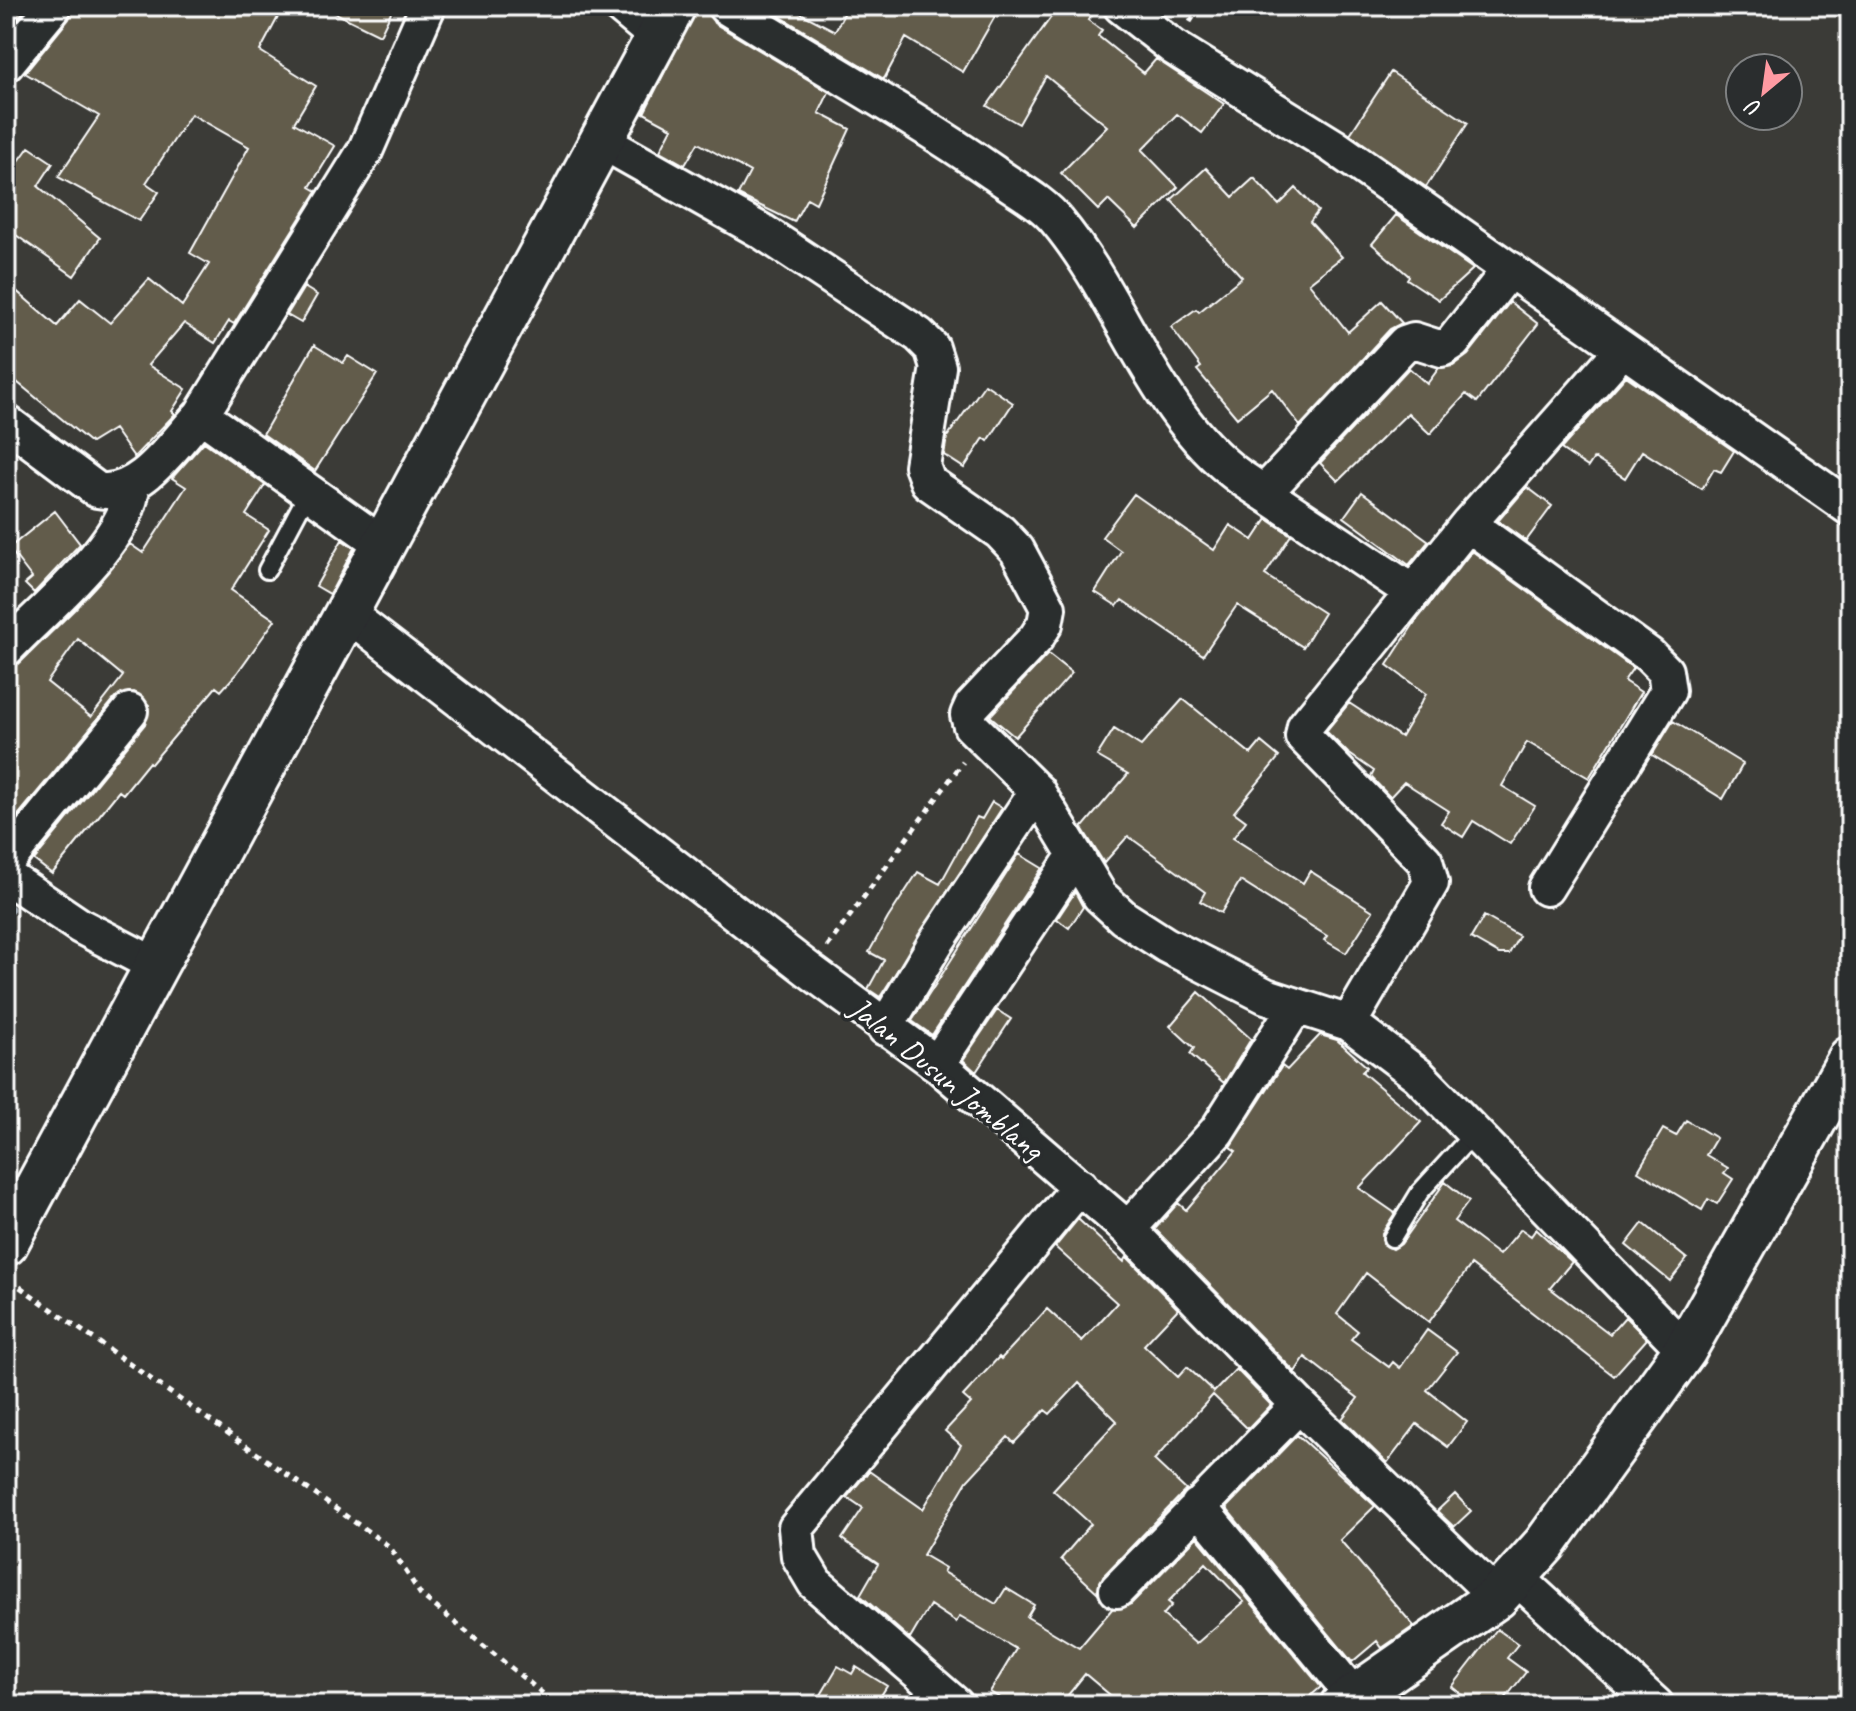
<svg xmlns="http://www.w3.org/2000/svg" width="1856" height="1711" viewBox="0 0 1856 1711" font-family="Caveat,sans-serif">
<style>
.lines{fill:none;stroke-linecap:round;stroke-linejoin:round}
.stream{stroke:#9ba4ac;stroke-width:9}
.building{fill:#625c4c;stroke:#fff;stroke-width:2;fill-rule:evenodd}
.service-casing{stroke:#fff;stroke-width:22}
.minor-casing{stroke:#fff;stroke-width:40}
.tertiary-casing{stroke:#fff;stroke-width:48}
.path{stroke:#fff;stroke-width:5;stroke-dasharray:6 6;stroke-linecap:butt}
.service{stroke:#2a2d2e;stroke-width:16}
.minor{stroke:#2a2d2e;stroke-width:34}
.tertiary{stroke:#2a2d2e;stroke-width:42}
.labels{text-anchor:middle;stroke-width:7;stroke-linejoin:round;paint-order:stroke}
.street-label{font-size:32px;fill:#fff;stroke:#2a2d2e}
</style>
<rect width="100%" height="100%" fill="#3b3b37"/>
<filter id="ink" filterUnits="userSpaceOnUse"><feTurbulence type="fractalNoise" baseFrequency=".0125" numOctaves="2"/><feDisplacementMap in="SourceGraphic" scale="16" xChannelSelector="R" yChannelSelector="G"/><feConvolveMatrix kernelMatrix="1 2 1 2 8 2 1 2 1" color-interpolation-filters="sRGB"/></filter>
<g filter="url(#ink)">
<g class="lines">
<path class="stream" d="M6,906L10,909L6,915"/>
</g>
<path class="building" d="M6,6H28L12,25L6,22Z
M74,6H284L260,51L316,86L294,123L335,146L310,187L317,191L234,324L229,321L215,343L184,323L148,365L186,389L172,411L175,414L134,457L114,429L91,443L6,373V282L57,326L80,299L110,323L149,279L182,306L209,264L190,253L249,147L191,114L146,183L159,192L139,221L58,177L99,116L25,73L69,19Z
M321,6H394L380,35Z
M698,6H705L714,23L829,92L819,113L850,129L816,203L807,198L794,222L738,195L750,172L698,143L685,165L660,151L672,128L644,113Z
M763,6H787L835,31L848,6H1001L963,72L906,38L884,79Z
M1059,6H1099L1088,20L1102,30L1098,36L1144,73L1156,59L1224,104L1202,133L1177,114L1142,150L1178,187L1137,228L1108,200L1098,210L1061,173L1107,126L1046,76L1019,124L987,106Z
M1391,72L1468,123L1426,187L1350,134Z
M29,147L53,163L38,186L100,238L74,276L6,228V179Z
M1206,168L1233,197L1254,178L1279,205L1296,188L1318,211L1310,222L1342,257L1309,283L1348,332L1382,301L1402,323L1390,329L1300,426L1272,389L1237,418L1197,370L1201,367L1171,327L1196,309L1199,312L1242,277L1171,200Z
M1396,215L1473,269L1439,300L1407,279L1409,276L1372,244Z
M304,287L317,295L301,323L287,315Z
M1510,302L1538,324L1477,402L1466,394L1430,434L1408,413L1338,481L1320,463L1409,368L1427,384L1439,368L1453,366L1468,355Z
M314,345L343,363L348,356L377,374L315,471L263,434Z
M1626,376L1734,451L1721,472L1714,469L1702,489L1642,451L1625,478L1594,458L1588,467L1561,449Z
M985,384L1013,403L988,441L984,438L964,468L944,455L947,437Z
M204,442L265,485L246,515L269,530L231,590L275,620L237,673L221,691L216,687L151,764L149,762L123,794L119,791L52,874L34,860L145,724L149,705L134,692L115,698L6,830V668L20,663L76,608L130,544L143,553L186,487L172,478ZM78,639L123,676L91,717L47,682Z
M1527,487L1552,506L1526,541L1498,521Z
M1362,492L1429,541L1409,565L1344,517Z
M1134,494L1214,550L1230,525L1253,540L1267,519L1291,535L1265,575L1324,613L1303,647L1237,605L1203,655L1122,600L1117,606L1095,592L1121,551L1102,537Z
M55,511L80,544L34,593L25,584L32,578L9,548Z
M342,540L354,548L330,594L316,586Z
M1472,551L1633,668L1624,681L1641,692L1589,778L1527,742L1502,786L1535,806L1510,844L1473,821L1463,837L1441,823L1449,811L1404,782L1390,797L1371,777L1374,771L1348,753L1326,731L1349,703L1401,737L1426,694L1387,665L1415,622Z
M1048,654L1072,673L1015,737L990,716Z
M1183,699L1251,754L1261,742L1279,757L1234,812L1246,821L1233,838L1303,883L1310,871L1373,911L1346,953L1324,940L1327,936L1240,881L1221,913L1200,901L1205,892L1128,836L1104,863L1082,828L1128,774L1097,756L1114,729L1141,746Z
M1673,721L1743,764L1723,799L1652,755Z
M992,802L1002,808L880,997L868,989L884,960L869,952L888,918L918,872L940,884L977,817L982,819Z
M1019,854L1042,868L932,1035L912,1021Z
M1075,892L1083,907L1069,928L1057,919Z
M1484,916L1519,936L1509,954H1499L1471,938Z
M1199,992L1251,1039L1224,1083L1190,1054L1194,1048L1170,1026Z
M997,1010L1011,1019L976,1072L963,1060Z
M1320,1035L1337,1040L1367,1067L1362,1072L1421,1122L1359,1188L1395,1213L1382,1233L1383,1244L1393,1249L1401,1244L1445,1182L1469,1201L1454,1221L1499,1255L1521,1229L1531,1236L1536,1229L1572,1262L1550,1288L1610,1334L1625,1317L1647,1339L1614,1376L1471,1265L1429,1322L1366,1273L1337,1314L1358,1331L1351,1339L1389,1367L1393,1362L1400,1368L1427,1330L1457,1352L1427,1390L1467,1422L1448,1447L1417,1424L1387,1463L1342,1419L1358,1398L1305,1357L1295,1372L1155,1229L1178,1203L1186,1210L1236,1151L1230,1147L1282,1066L1287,1070Z
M1686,1120L1716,1138L1706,1155L1728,1168L1724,1173L1733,1179L1717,1204L1708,1199L1702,1210L1638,1171L1663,1129L1676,1136Z
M1078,1219L1124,1262L1127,1257L1178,1309L1144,1345L1178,1377L1187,1367L1214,1392L1236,1369L1271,1405L1248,1429L1213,1395L1154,1460L1186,1490L1103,1576L1098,1593L1061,1559L1091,1524L1053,1490L1117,1421L1079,1383L1050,1414L1045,1410L1014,1443L1008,1437L967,1481L923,1555L945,1568L943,1572L996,1604L1006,1588L1034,1605L1027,1617L1079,1648L1112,1609L1131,1604L1197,1537L1321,1687L1300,1705H1122L1085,1674L1060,1705H1012L990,1692L1016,1649L960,1616L956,1622L930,1605L910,1639L860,1595L878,1564L842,1539L863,1508L847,1497L869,1471L923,1509L961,1445L945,1431L971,1403L963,1396L999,1357L1001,1359L1047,1309L1082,1341L1117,1303L1055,1247ZM1206,1563L1244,1602L1196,1644L1163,1615L1172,1605L1168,1602Z
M1643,1223L1687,1259L1670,1281L1626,1245Z
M1297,1435L1375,1506L1340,1540L1414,1626L1382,1648L1377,1641L1352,1662L1226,1508Z
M1455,1494L1471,1511L1454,1527L1437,1511Z
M1497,1629L1518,1644L1507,1658L1526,1672L1500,1705H1476L1452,1687Z
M838,1666L852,1674L856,1667L887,1686L875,1705H815Z"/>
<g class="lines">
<g class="service-casing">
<path id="service" d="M267,570L309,491
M1392,1238L1420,1192L1474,1133"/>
</g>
<g class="minor-casing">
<path id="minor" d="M620,6L657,37
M725,6C814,62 908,113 994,173C1014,188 1041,201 1057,221C1123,300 1154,414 1240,477L1412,592
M1121,6L1173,47L1333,146L1850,508
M6,64L54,6
M603,142L763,232L919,335L932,348L938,367L922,466L928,482L1000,532L1017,550L1048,608L1045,624L1036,638L972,706L968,715L971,726L1037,791L1100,896L1124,918L1166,945L1266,996L1349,1023L1418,1075L1685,1350
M201,415L365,151L428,6
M6,422L97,490C139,499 174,443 201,415L385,546
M1264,493L1405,343L1414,340L1442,349L1453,342L1510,269
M1468,524L1649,655L1665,671L1668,691L1546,888
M348,614L809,970L937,1064L1128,1229L1299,1405L1497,1597
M6,649C43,609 129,541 132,486
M6,862L130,711
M6,876L80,926L157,966
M1349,1023L1431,883L1425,861L1303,736L1305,726L1468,524L1623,349
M885,1028L935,944L1037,791
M937,1064L1074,857
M1128,1229L1217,1131L1296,1006
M1198,1506L1354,1696
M1517,1578L1656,1705
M1117,1590L1299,1405
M956,1705L815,1583L799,1556L796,1528L1080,1186"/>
</g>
<g class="tertiary-casing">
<path id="tertiary" d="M6,1244L674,6
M1342,1705L1497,1597L1545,1544L1685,1350L1850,1058"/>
</g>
<path class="path" d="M1190,22L1200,6
M827,947L963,762
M10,1280L390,1547L421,1595L557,1705"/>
<use href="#service" class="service"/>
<use href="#minor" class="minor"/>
<use href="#tertiary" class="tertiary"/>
</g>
</g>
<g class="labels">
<g class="street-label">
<text transform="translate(947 1078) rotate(39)" y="11">Jalan Dusun Jomblang</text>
</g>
</g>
<rect width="1856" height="1711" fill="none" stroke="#2a2d2e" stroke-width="32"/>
<rect x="16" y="16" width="1824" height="1679" fill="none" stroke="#fff" stroke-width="3" filter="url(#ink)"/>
<g transform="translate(1764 92) rotate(209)"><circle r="38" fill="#2a2d2e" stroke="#7f8182" stroke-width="2"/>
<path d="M0-6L14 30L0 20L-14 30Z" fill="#ff9aa2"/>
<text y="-12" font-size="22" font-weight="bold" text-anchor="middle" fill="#ffffff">U</text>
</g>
</svg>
